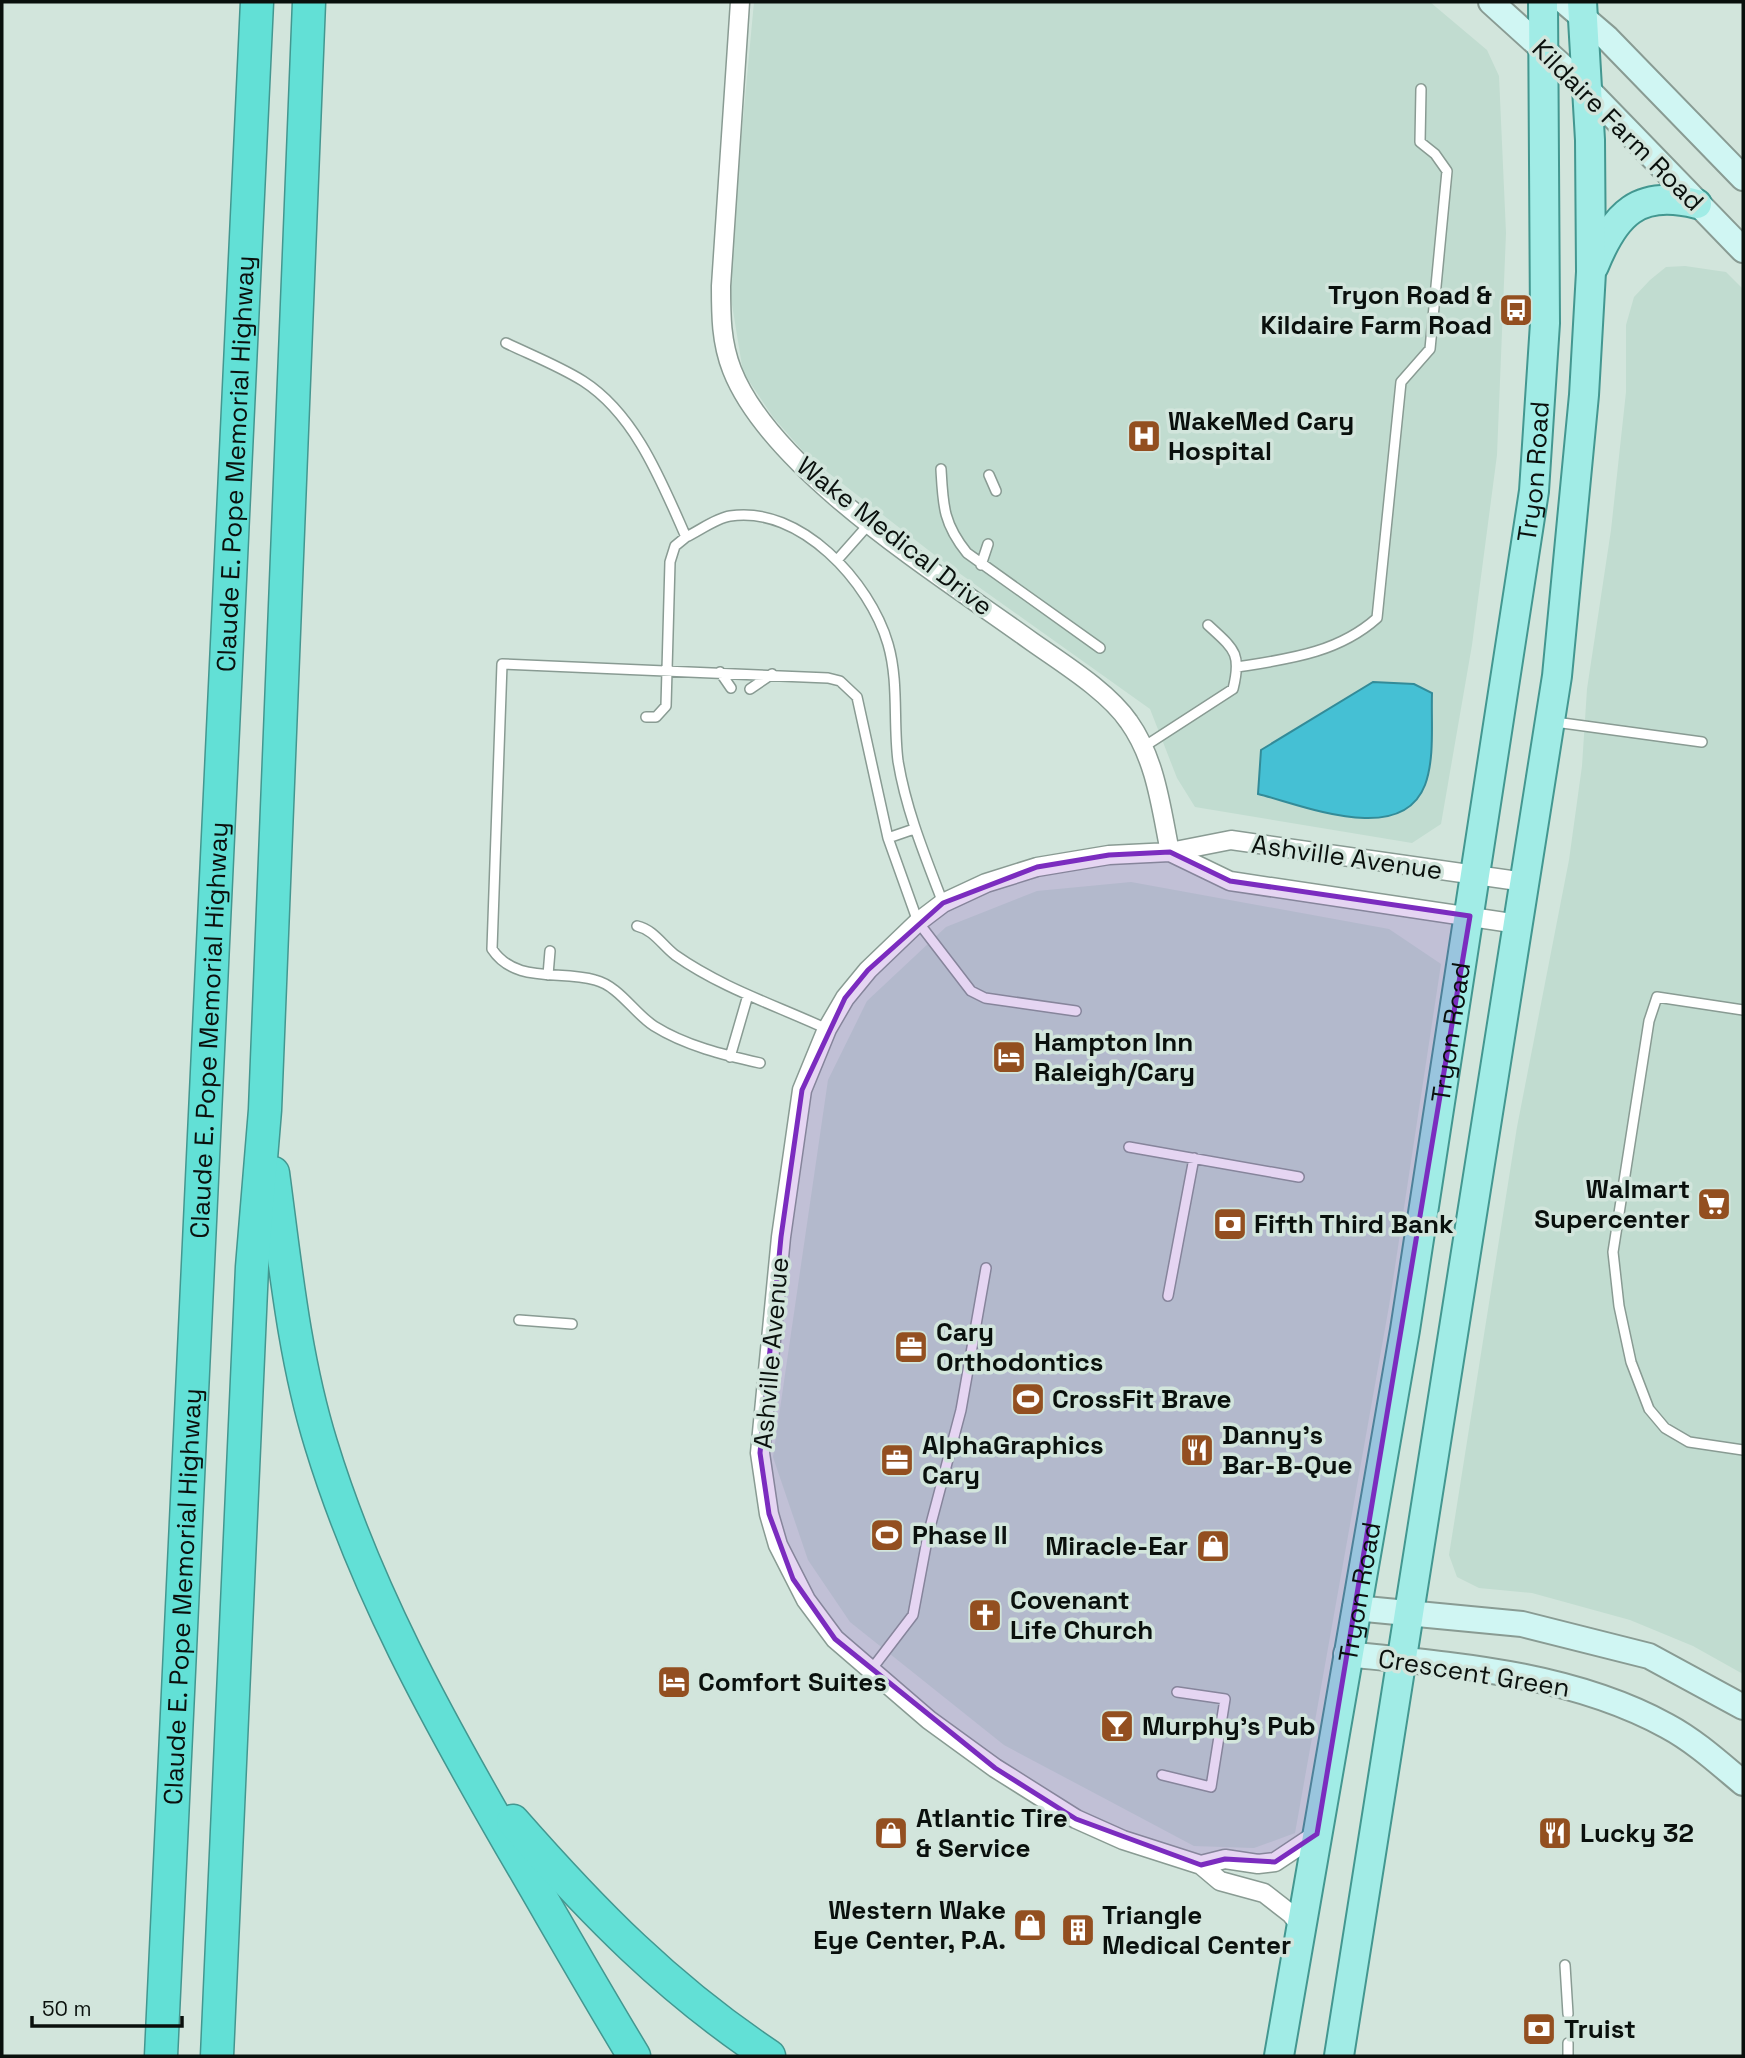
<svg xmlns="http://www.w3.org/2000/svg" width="1745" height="2058" viewBox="0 0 1745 2058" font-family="'Space Grotesk',sans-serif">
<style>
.built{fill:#c1dcd0}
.water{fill:#45c0d4;stroke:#338b98;stroke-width:2}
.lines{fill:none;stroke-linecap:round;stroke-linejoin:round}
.lane-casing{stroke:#899b93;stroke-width:12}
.street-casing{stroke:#899b93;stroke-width:21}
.secondary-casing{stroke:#899b93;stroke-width:28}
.primary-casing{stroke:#439790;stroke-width:32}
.highway-casing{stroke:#439790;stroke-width:35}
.lane{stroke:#fff;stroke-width:9}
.street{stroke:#fff;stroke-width:18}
.secondary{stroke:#d0f6f3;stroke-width:24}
.primary{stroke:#a1ece6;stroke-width:28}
.highway{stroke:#62e0d6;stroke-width:32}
.marked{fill:#7b2cbf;fill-opacity:0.2;stroke:#7b2cbf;stroke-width:5;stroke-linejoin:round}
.labels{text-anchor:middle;stroke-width:7;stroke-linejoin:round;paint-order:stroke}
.street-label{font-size:26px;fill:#0a100d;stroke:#d2e5dc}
.poi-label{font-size:26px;font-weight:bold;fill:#0a100d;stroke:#d2e5dc;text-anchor:start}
</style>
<rect width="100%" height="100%" fill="#d2e5dc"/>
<path class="built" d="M754,2H1430L1487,50L1499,76L1506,233L1497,455L1472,645L1441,824L1412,843L1195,807L1177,778L1150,709L945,563L808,457L773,417L743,372L728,280Z
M1685,266L1726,272L1743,289V1674L1693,1646L1630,1620L1532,1593L1479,1588L1457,1577L1449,1555L1517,1127L1569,860L1582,766L1587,689L1611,530L1626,392V325L1634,297L1650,280L1666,267Z
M1131,882L1389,929L1441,964L1389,1306L1295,1833L1254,1848L1194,1846L1004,1745L850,1622L808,1560L773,1457L828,1080L867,1001L946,927L1037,891Z"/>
<path class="water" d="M1373,682L1414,684L1432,693C1431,722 1435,758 1425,785C1401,847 1303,805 1258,794L1261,750Z"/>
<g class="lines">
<g class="lane-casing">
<path id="lane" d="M506,343C531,355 559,366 583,381C636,415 662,483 686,537C699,531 716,518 730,516C800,505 870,582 888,644C899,682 893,722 898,761C906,810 925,856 943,903
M941,469C943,505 943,523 967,553L1100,648
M989,475L996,491
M838,559L869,524
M981,565L988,544
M1238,667C1288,659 1338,653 1377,618L1401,382L1430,349L1447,171L1435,154L1420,142L1421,89
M720,672L731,688
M750,689L772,674
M646,717H656L666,706L670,562L675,546L686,537
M1555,722L1702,742
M1145,746L1233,689C1242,653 1234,649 1208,625
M888,838L914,829
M637,926C654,930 662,945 675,955C722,988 775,1005 827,1029
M548,975L550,951
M1743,1010L1657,997L1649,1021L1613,1252L1619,1306L1631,1362L1649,1409L1665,1428L1689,1442L1743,1450
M730,1057L748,995
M760,1063C724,1055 686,1046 654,1026C634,1013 619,986 595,980C559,970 515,984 492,949L502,664L828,678L840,681L857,697L888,838L918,922L971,991L985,998L1076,1011
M1129,1147L1299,1177
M1168,1296L1194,1158
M519,1320L572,1324
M871,1670L913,1615L928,1535L961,1410L986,1268
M1162,1775L1211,1787L1225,1699L1177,1692
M1565,1965L1568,2014
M1568,2056V2043"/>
</g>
<g class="street-casing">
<path id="street" d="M740,2L721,286C721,315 721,342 732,370C772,472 943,577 1031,641C1062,663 1108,691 1129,722C1156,760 1161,808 1170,852
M1170,852L1230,881L1518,924
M1201,1865L1225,1859L1258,1864L1275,1862L1317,1834
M1302,1928L1291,1914L1264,1893L1220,1881L1201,1865L1123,1840L1076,1819L995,1768L929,1720L835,1639L806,1600L778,1545L769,1514L760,1453L781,1237L802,1090L827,1029L845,998L868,970L918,922L943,903L986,883L1037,867L1109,855L1170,852L1231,840L1525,882"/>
</g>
<g class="secondary-casing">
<path id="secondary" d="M1491,2L1587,89L1743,250
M1565,2L1607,38L1743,178
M1355,1608L1522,1624L1649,1656L1743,1707
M1346,1654C1454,1665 1570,1673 1667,1726C1695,1741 1719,1763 1743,1783"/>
</g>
<g class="primary-casing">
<g id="primary">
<path d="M1594,266C1615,214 1638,189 1697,204"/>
<path id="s1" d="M1279,2056L1405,1330L1534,491L1545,323L1543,2"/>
<path d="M1339,2056L1557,676L1584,395L1591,272L1590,140L1582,2"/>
</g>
</g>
<g class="highway-casing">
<g id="highway">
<path d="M273,1173C285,1263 294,1357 321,1444C365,1588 436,1716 511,1846C552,1916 592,1987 634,2056"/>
<path d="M513,1821C593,1912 668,1989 769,2056"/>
<path id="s2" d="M161,2056L257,2"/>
<path d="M217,2056L252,1267L265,1110L309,2"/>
</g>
</g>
<use href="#lane" class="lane"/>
<use href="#street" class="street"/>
<use href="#secondary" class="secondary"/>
<use href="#primary" class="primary"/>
<use href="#highway" class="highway"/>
</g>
<path class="marked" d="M1170,852L1230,881L1470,916L1317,1834L1275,1862L1225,1859L1201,1865L1076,1819L995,1768L835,1639L793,1579L769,1514L760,1453L781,1237L802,1090L845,998L868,970L943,903L1037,867L1109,855Z"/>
<defs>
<g id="bus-square" transform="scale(1.75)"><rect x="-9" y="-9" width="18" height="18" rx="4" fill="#934f20" stroke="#d2e5dc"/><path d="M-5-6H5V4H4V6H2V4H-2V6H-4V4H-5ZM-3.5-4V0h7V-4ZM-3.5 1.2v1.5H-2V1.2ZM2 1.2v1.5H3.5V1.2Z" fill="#fff"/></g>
<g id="hospital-square" transform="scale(1.75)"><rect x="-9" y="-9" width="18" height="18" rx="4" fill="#934f20" stroke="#d2e5dc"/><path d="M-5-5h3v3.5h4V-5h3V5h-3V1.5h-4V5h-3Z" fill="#fff"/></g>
<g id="hotel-square" transform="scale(1.75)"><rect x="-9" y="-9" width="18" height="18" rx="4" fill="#934f20" stroke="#d2e5dc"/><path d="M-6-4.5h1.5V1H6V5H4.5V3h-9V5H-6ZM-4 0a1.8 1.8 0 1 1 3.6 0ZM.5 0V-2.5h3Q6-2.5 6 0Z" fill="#fff"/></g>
<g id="supermarket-square" transform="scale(1.75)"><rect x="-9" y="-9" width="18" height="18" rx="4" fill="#934f20" stroke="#d2e5dc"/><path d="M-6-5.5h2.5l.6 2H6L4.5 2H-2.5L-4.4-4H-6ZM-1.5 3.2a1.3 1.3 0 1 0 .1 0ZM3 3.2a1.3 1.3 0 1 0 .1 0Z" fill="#fff"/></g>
<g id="bank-square" transform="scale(1.75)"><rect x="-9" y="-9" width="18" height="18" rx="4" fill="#934f20" stroke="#d2e5dc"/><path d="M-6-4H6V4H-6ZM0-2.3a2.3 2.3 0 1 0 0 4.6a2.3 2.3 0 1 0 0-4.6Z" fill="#fff"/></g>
<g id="office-square" transform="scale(1.75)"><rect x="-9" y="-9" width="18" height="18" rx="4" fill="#934f20" stroke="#d2e5dc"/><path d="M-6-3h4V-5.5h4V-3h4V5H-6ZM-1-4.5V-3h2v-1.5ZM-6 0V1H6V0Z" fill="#fff"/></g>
<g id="stadium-square" transform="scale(1.75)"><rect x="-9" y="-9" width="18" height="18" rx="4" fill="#934f20" stroke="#d2e5dc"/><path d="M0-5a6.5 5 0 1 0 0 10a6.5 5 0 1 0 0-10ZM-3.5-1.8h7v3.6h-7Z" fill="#fff"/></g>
<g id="restaurant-square" transform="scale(1.75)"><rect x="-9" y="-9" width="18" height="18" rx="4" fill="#934f20" stroke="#d2e5dc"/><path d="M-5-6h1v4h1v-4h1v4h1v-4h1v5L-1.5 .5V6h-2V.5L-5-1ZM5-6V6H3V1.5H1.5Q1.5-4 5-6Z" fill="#fff"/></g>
<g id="shop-square" transform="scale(1.75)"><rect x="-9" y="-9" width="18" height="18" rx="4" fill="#934f20" stroke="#d2e5dc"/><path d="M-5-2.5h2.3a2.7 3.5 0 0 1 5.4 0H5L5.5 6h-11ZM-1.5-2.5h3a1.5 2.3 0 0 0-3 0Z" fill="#fff"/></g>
<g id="church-square" transform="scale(1.75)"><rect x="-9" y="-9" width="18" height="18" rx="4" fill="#934f20" stroke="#d2e5dc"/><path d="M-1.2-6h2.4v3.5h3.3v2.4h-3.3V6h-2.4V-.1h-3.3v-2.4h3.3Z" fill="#fff"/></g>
<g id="bar-square" transform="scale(1.75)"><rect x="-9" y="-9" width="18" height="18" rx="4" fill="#934f20" stroke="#d2e5dc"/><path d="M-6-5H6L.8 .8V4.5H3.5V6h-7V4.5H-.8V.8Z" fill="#fff"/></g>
<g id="building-square" transform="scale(1.75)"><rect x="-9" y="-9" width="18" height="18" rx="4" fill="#934f20" stroke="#d2e5dc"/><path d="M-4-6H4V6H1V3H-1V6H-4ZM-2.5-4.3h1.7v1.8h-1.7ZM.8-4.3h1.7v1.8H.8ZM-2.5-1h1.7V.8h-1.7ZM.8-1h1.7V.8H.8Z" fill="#fff"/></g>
</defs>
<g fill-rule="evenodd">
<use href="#bus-square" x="1516" y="310"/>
<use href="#hospital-square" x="1144" y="436"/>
<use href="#hotel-square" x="1009" y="1057"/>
<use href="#supermarket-square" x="1714" y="1204"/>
<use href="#bank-square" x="1230" y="1224"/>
<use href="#office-square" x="911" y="1347"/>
<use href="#stadium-square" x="1028" y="1399"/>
<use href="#restaurant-square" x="1197" y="1450"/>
<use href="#office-square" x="897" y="1460"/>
<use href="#stadium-square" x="887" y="1535"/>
<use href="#shop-square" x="1213" y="1546"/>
<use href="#church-square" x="985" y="1615"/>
<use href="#hotel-square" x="674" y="1682"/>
<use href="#bar-square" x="1117" y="1726"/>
<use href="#shop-square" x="891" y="1833"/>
<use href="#restaurant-square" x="1555" y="1833"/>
<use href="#shop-square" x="1030" y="1925"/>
<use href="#building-square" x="1078" y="1930"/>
<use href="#bank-square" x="1539" y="2029"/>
</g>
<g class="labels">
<g class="street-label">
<text transform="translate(1618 125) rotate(45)" y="9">Kildaire Farm Road</text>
<text dy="9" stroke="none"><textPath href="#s2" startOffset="1594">Claude E. Pope Memorial Highway</textPath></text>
<text dy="9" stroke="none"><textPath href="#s1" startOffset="1605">Tryon Road</textPath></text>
<text transform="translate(895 536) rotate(38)" y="9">Wake Medical Drive</text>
<text transform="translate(1347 857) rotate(8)" y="9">Ashville Avenue</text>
<text dy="9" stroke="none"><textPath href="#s2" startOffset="1027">Claude E. Pope Memorial Highway</textPath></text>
<text dy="9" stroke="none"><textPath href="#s1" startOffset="1038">Tryon Road</textPath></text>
<text transform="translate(771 1353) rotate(-85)" y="9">Ashville Avenue</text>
<text dy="9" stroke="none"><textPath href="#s1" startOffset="471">Tryon Road</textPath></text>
<text dy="9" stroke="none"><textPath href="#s2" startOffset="460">Claude E. Pope Memorial Highway</textPath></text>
<text transform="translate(1474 1673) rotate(9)" y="9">Crescent Green</text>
</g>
<g class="poi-label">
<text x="1492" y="304" text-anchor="end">Tryon Road &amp;<tspan x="1492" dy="30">Kildaire Farm Road</tspan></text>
<text x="1168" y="430">WakeMed Cary<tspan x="1168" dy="30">Hospital</tspan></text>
<text x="1034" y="1051">Hampton Inn<tspan x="1034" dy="30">Raleigh/Cary</tspan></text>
<text x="1690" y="1198" text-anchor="end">Walmart<tspan x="1690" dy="30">Supercenter</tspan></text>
<text x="1254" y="1233">Fifth Third Bank</text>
<text x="936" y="1341">Cary<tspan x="936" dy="30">Orthodontics</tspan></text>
<text x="1052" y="1408">CrossFit Brave</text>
<text x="1222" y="1444">Danny's<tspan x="1222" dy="30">Bar-B-Que</tspan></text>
<text x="922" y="1454">AlphaGraphics<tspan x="922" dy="30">Cary</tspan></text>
<text x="912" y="1544">Phase II</text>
<text x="1188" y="1555" text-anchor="end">Miracle-Ear</text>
<text x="1010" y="1609">Covenant<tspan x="1010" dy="30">Life Church</tspan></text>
<text x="698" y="1691">Comfort Suites</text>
<text x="1142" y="1735">Murphy's Pub</text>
<text x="916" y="1827">Atlantic Tire<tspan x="916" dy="30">&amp; Service</tspan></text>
<text x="1580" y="1842">Lucky 32</text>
<text x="1006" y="1919" text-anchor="end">Western Wake<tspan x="1006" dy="30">Eye Center, P.A.</tspan></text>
<text x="1102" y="1924">Triangle<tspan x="1102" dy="30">Medical Center</tspan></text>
<text x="1564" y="2038">Truist</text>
</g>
</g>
<rect width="1745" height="2058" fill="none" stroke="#0a100d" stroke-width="7"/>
<path d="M32 2016v10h150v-10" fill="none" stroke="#0a100d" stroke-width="3.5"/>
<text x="42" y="2016" font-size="21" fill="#0a100d" stroke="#d2e5dc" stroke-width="5" paint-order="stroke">50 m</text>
</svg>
